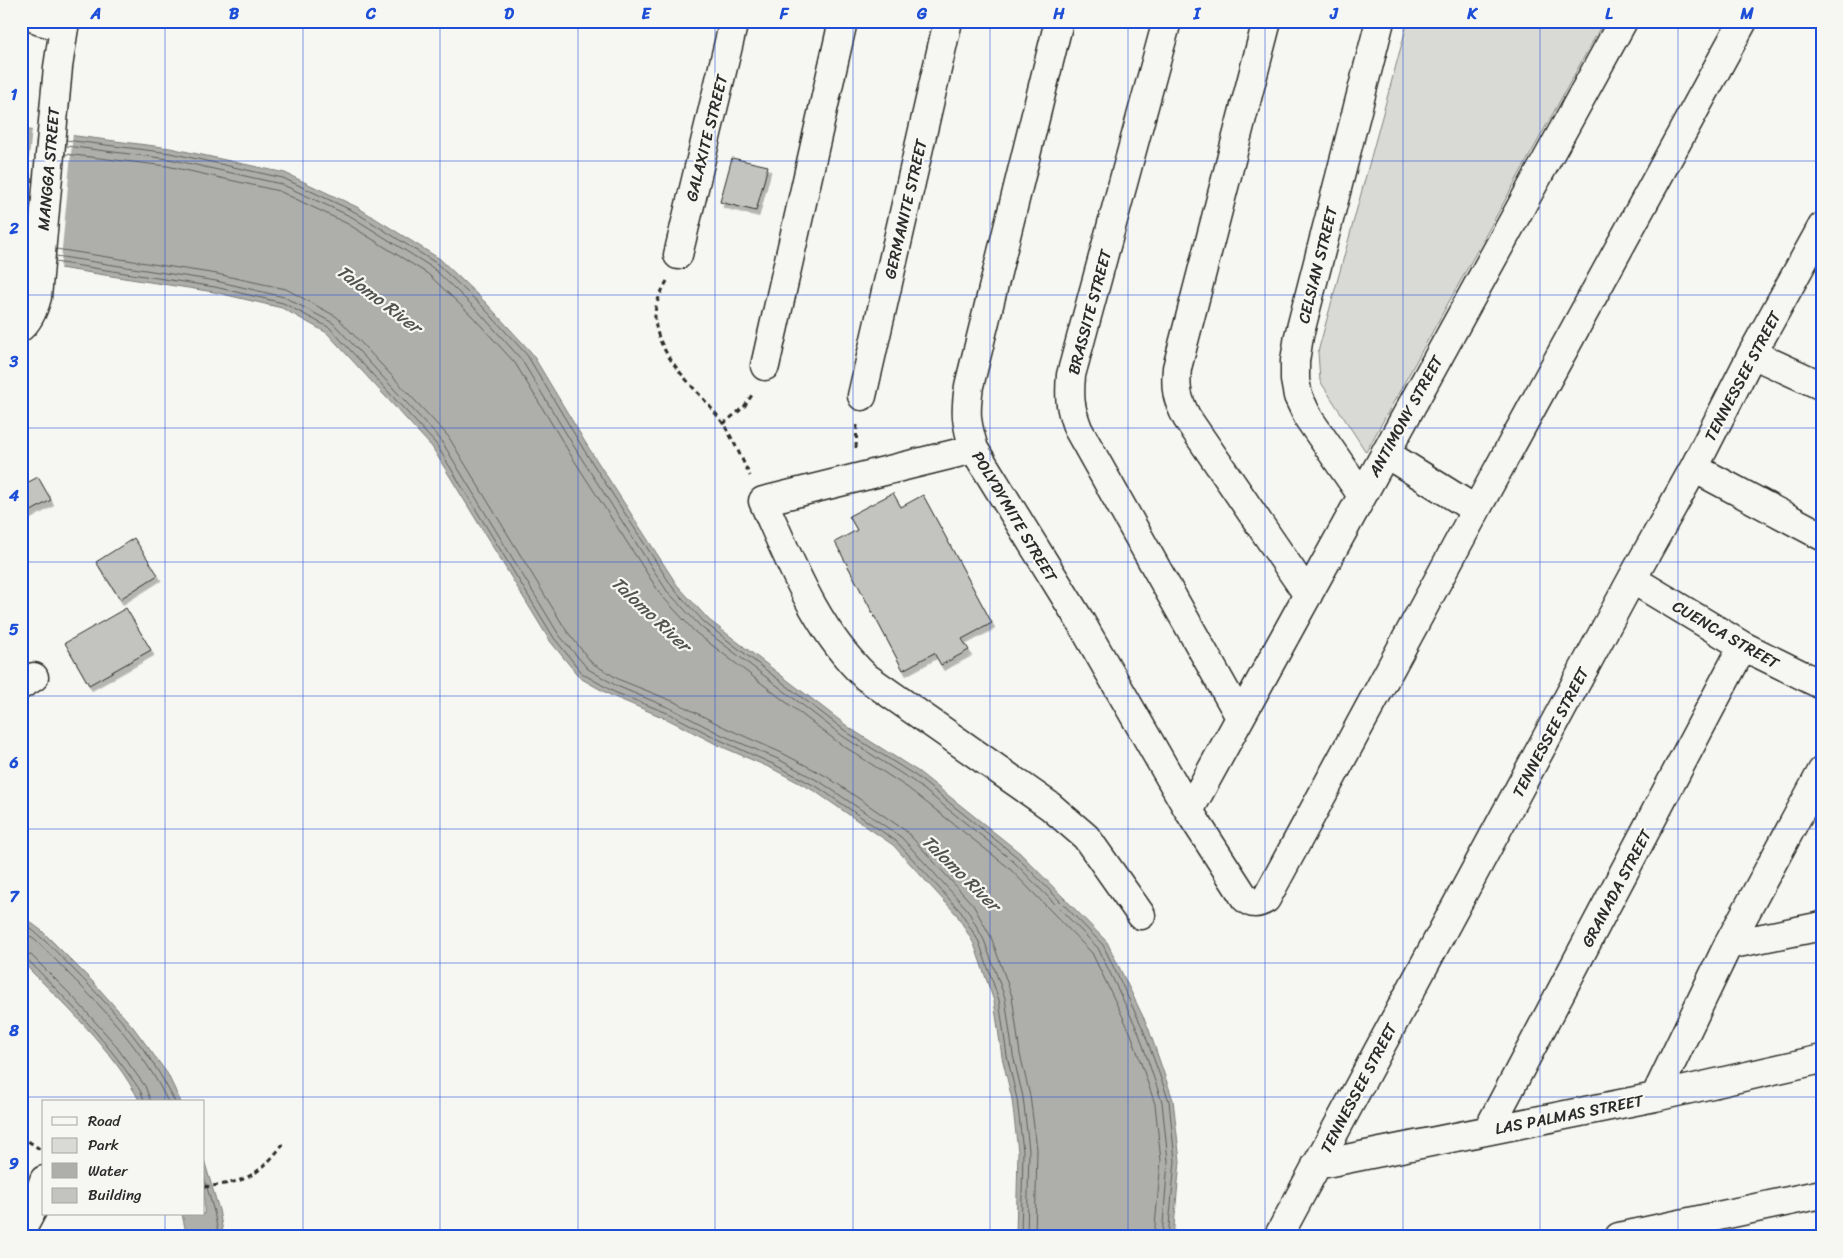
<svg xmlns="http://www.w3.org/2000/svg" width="1843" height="1258" viewBox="0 0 1843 1258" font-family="Sriracha,sans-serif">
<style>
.green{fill:#d9d9d5;stroke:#828280}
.water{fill:#aeaeab;stroke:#7a7a78}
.pier{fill:#f6f6f2}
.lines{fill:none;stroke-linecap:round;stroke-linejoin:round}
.shore{stroke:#5f5f5e;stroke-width:1}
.building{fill:#c3c3c0;stroke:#2b2b2b;filter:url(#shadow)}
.minor-casing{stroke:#2b2b2b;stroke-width:31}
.tertiary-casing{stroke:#2b2b2b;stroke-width:31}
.path{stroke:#2b2b2b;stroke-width:3;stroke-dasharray:5 4;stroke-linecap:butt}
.minor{stroke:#f6f6f2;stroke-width:28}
.tertiary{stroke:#f6f6f2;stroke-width:28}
.grid{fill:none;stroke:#1d4ed8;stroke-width:1;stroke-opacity:0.55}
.labels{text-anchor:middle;stroke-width:4.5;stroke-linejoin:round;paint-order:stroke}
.street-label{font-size:16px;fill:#2b2b2b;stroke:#f6f6f2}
.water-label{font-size:18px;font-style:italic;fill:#525251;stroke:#f6f6f2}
.neatline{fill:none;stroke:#1d4ed8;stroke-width:2}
.grid-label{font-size:16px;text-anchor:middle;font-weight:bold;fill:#1d4ed8}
</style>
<defs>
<filter id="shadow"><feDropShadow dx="3" dy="5.5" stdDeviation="0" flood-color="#0004"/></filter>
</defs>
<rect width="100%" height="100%" fill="#f6f6f2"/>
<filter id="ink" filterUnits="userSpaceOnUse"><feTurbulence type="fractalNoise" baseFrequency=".02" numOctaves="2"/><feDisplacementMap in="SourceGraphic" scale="10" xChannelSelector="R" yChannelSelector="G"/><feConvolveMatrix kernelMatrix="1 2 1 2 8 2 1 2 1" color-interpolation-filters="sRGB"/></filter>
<g filter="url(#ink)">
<path class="green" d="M1408,21H1604L1366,452L1320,381L1318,352Z"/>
<path class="water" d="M21,129L170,148L285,173L357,207L440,259L486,303L531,352L588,447L677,585L709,620L851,729L919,772L1020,853L1107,942L1148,1027L1173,1100L1180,1161L1173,1237H1016L1018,1152L1012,1099L1002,1057L994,1001L974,944L957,915L893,845L816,792L773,769L718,745L667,719L612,696L580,678L550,641L432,447L327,333L282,308L214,292L21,262Z
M21,915L42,931L93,982L133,1027L167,1073L181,1102H140C114,1050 62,1002 21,961Z
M204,1160L219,1210L224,1237H187L182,1214H204Z"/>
<path class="pier" d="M32,128L73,133L60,270L21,265V241Z"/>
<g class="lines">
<path class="shore" d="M66,140L170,153L283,178L355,212L436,263L482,306L527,355L584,450L673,588L705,623L848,733L916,776L1017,857L1103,945L1143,1029L1169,1101L1175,1161L1168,1237
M66,146L169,159L281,184L352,217L433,268L478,311L521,359L578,453L667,591L701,627L844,737L913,781L1013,861L1098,948L1138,1031L1162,1102L1168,1161L1162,1237
M65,154L167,166L279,191L348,224L428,274L472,316L515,363L572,457L661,595L695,632L839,743L908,788L1008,867L1092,953L1131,1034L1155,1104L1161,1161L1154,1237
M56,249L217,274L286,289L337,317L448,436L566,630L592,663L620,680L675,702L726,728L782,753L826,776L906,831L973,905L991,937L1012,996L1020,1054L1030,1096L1037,1149L1035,1237
M56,256L216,281L284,297L333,323L441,440L559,635L588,669L617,686L672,709L722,735L778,759L822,783L901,837L967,909L984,940L1005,998L1013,1055L1023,1097L1029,1150L1027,1237
M55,262L215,287L283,303L330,328L436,444L554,638L583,674L614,692L670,714L720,740L775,765L819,788L896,841L961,912L979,942L999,1000L1007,1056L1017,1099L1023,1151L1021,1237
M21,921C41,936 58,953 75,971C114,1010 151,1052 175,1102
M21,929C39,942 54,958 69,974C107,1012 145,1053 168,1102
M21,952L31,955L74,998L113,1042L145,1086L151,1102
M21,958L27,959C62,995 98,1031 127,1072C133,1081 143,1091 144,1102
M204,1177L214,1212L219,1237"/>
</g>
<path class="building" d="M732,158L768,166L756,211L720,202Z
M38,477L51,500L26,514L21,505V486Z
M893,493L901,507L923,495L992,623L962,639L969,650L941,665L934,653L903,670L835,542L857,530L849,516Z
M134,538L158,575L120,599L96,562Z
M126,608L151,650L89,685L65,643Z"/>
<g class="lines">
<g class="minor-casing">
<path id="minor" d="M40,21L64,27
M1059,21L969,386C965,413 966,422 974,449L1079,619L1189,811L1245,898C1252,905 1258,904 1266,899L1476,510L1743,21
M1167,21L1071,375C1069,398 1070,408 1078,429L1240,717
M1267,21L1177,368C1175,389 1177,399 1187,418L1308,595
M678,255L734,21
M1752,354L1822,386
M765,366L843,21
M862,396L948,21
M974,449L763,501C791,563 816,630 866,677L1050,806L1086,837L1141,915
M1385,453L1476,510
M1694,468L1822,536
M1361,494L1309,419L1298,396L1295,380V361L1299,336L1380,21
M1632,579L1743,646L1822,685
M21,685L34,677
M1189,811L1623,21
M1728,945L1822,926
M1655,1097L1728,945L1822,771
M1488,1130L1743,646
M1316,1165L1655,1097L1822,1059
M21,1231L36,1203L44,1180
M1278,1237L1632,579L1694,468L1752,354L1822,227
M1619,1237L1822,1194"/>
</g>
<g class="tertiary-casing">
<path id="tertiary" d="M21,327C30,319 34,308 37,297L58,67L65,21"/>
</g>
<path class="path" d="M667,281C662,290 656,302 655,313C653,357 702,391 724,425C734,441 742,459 750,476
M723,424L744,407L754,392
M856,448L857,424
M21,1136L41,1150
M204,1187C245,1182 258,1177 283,1144"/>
<use href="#minor" class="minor"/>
<use href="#tertiary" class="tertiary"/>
</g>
</g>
<path class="grid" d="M165,21V1102M303,21V1237M440,21V1237M578,21V1237M715,21V1237M853,21V1237M990,21V1237M1128,21V1237M1265,21V1237M1403,21V1237M1540,21V1237M1678,21V1237M21,161H1822M21,295H1822M21,428H1822M21,562H1822M21,696H1822M21,829H1822M21,963H1822M21,1097H1822M165,1214V1237"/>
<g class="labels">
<g class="street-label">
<text transform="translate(706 138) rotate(-76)" y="6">GALAXITE STREET</text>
<text transform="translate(48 169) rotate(-85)" y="6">MANGGA STREET</text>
<text transform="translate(905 209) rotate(-77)" y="6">GERMANITE STREET</text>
<text transform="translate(1317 265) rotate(-76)" y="6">CELSIAN STREET</text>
<text transform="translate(1089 312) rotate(-75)" y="6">BRASSITE STREET</text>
<text transform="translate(1742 376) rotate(-62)" y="6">TENNESSEE STREET</text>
<text transform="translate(1405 416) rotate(-61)" y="6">ANTIMONY STREET</text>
<text transform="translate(1015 516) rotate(59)" y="6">POLYDYMITE STREET</text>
<text transform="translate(1726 634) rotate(30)" y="6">CUENCA STREET</text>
<text transform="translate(1550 732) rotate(-62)" y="6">TENNESSEE STREET</text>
<text transform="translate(1616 888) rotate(-62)" y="6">GRANADA STREET</text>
<text transform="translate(1358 1088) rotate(-62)" y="6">TENNESSEE STREET</text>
<text transform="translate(1569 1114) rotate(-11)" y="6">LAS PALMAS STREET</text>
</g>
<g class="water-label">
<text transform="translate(379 299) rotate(37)" y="6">Talomo River</text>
<text transform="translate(651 614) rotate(43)" y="6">Talomo River</text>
<text transform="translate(961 873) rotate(44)" y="6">Talomo River</text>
</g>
</g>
<rect width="1843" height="1258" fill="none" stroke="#f6f6f2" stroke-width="55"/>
<rect x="42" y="1100" width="162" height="115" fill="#f6f6f2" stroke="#a5a5a2"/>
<rect x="52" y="1117" width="25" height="8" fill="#f6f6f2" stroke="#a5a5a2"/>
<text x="88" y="1126" font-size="15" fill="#2b2b2b">Road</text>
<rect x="52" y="1138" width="25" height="15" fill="#d9d9d5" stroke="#a5a5a2"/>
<text x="88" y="1150" font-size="15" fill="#2b2b2b">Park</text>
<rect x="52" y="1163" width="25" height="15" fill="#aeaeab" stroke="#a5a5a2"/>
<text x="88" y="1176" font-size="15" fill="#2b2b2b">Water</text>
<rect x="52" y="1188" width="25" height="15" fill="#c3c3c0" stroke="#a5a5a2"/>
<text x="88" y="1200" font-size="15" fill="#2b2b2b">Building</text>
<rect x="28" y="28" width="1788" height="1202" class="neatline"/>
<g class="grid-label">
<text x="96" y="19">A</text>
<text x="234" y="19">B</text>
<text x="371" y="19">C</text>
<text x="509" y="19">D</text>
<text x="646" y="19">E</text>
<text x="784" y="19">F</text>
<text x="922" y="19">G</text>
<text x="1059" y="19">H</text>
<text x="1197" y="19">I</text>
<text x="1334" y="19">J</text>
<text x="1472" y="19">K</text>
<text x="1609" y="19">L</text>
<text x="1747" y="19">M</text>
<text x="14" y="100">1</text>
<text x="14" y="234">2</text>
<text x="14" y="367">3</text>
<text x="14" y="501">4</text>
<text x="14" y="635">5</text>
<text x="14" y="768">6</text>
<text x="14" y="902">7</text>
<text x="14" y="1036">8</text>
<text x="14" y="1169">9</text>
</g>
</svg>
